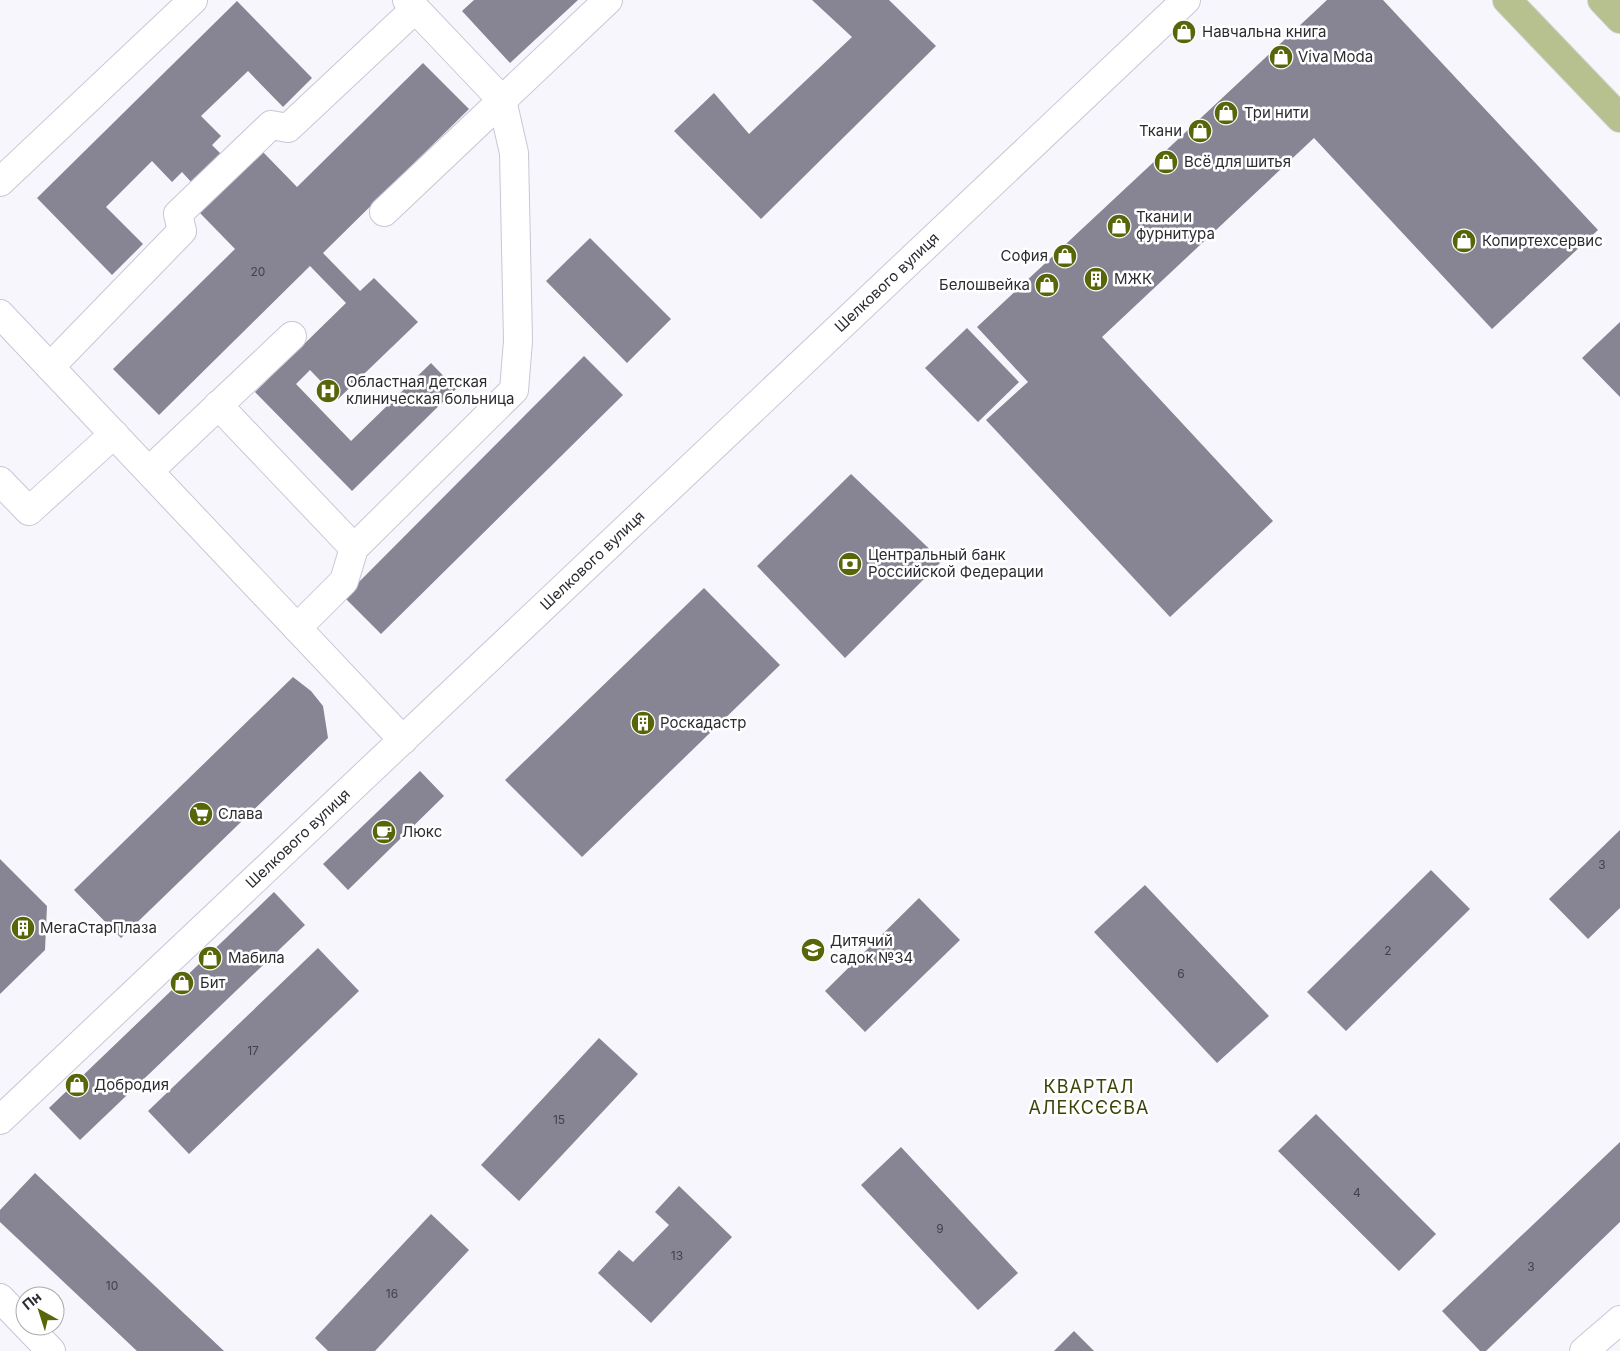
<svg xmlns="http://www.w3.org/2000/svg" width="1620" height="1351" viewBox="0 0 1620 1351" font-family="Inter,sans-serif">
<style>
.building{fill:#878494}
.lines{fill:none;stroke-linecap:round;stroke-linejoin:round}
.minor-casing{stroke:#c9c6d6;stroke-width:30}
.major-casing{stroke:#d5d5d6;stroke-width:30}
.minor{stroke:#fff;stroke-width:28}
.major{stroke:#b7c08f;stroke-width:28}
.labels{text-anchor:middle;stroke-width:5;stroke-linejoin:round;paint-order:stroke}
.number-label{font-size:12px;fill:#44414a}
.poi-label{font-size:15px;fill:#2d2b32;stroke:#fff;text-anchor:start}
.street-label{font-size:15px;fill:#2d2b32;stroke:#fff}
.quarter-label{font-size:18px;letter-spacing:1px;fill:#3c4509;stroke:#fff}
</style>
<rect width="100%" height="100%" fill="#f7f6fd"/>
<path class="building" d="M474,0H578L510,63L462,11Z
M812,0H889L936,46L761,219L674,131L714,93L749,134L852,37Z
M1327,0H1383L1598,230L1492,329L1314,138L1102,337L1273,521L1170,617L986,420L1028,382L977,327Z
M237,1L312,78L283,107L248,71L201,116L221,136L212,145L222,155L193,184L182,172L172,182L152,161L106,207L143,244L112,275L37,198Z
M423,63L469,109L323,253L360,291L374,278L418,322L338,399L310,370L296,384L351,441L431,363L456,389L352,491L255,392L346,303L310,266L159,415L113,369L235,249L200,213L262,151L297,187Z
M590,238L671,319L627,363L546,281Z
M1620,322V397L1582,358Z
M967,328L1019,382L978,422L925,368Z
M584,356L623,395L381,634L344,597Z
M851,474L942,561L845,658L757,566Z
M704,588L780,665L582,857L505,780Z
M293,677L311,691L323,706L328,738L121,938L74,890Z
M420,771L444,796L348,890L323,864Z
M1620,830V908L1588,939L1549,899Z
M0,859L47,906L45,950L0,994Z
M1431,870L1470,909L1346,1031L1307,992Z
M1145,885L1269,1016L1217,1063L1094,932Z
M274,892L305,925L80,1140L49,1108Z
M919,898L960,940L865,1032L825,991Z
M318,948L359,991L189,1154L148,1111Z
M599,1038L638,1074L519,1201L481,1165Z
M1316,1114L1436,1234L1399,1271L1278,1151Z
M1620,1142V1222L1486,1351H1480L1442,1311Z
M901,1147L1018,1273L978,1310L861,1185Z
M35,1173L224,1351H137L0,1222V1210Z
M679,1186L732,1237L651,1323L598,1273L619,1250L633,1262L669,1225L655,1212Z
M431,1214L469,1250L375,1351H328L315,1338Z
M1074,1331L1094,1351H1054Z"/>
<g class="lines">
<g class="minor-casing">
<g id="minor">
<path d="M0,182L193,0"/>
<path d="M384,212L608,0"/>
<path d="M0,314L403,740"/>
<path d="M50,367L182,231L178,214L271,125L288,128L415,9"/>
<path d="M218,405L354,548"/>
<path d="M149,471L292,336"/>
<path d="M0,481L29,511L114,434"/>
<path d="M297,628L344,581L354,548L514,390L518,341L514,153L502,100L407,0"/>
<path id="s1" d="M0,1120L1186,0"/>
<path d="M0,1298L25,1324"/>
<path d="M27,1326L51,1351"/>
<path d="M1584,1351L1620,1320"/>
</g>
</g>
<g class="major-casing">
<path id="major" d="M1507,0L1620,118
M1602,0L1620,19"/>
</g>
<use href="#minor" class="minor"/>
<use href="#major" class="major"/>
</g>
<defs>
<g id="shop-disc" transform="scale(1.25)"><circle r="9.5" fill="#586508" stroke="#fff"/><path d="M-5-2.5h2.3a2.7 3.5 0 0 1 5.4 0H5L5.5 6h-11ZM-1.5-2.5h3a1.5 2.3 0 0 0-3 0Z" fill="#fff"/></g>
<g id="building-disc" transform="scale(1.25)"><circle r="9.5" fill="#586508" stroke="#fff"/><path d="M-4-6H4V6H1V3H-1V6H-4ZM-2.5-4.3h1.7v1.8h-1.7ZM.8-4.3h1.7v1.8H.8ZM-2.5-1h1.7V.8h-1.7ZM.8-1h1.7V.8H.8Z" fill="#fff"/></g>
<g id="hospital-disc" transform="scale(1.25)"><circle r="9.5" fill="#586508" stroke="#fff"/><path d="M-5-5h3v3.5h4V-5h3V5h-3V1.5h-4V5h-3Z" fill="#fff"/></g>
<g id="bank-disc" transform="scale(1.25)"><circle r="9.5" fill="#586508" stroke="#fff"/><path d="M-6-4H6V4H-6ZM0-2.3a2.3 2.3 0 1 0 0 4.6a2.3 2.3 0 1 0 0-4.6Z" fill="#fff"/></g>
<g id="supermarket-disc" transform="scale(1.25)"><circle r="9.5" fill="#586508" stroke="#fff"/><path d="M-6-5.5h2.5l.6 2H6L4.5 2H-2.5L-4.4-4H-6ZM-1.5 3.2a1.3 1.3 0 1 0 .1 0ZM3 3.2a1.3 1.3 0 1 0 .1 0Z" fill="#fff"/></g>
<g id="cafe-disc" transform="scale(1.25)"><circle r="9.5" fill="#586508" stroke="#fff"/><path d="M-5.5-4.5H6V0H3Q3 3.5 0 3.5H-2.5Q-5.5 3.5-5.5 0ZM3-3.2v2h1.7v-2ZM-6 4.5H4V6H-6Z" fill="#fff"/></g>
<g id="school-disc" transform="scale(1.25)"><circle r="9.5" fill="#586508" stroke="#fff"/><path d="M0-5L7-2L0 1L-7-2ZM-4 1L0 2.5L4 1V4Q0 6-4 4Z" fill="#fff"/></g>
</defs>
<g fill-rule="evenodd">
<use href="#shop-disc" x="1184" y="32"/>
<use href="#shop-disc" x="1281" y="57"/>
<use href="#shop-disc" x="1226" y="113"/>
<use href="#shop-disc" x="1200" y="131"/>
<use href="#shop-disc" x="1166" y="162"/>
<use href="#shop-disc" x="1119" y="226"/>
<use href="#shop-disc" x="1464" y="241"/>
<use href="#shop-disc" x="1065" y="256"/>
<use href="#building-disc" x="1096" y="279"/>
<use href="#shop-disc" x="1047" y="285"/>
<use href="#hospital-disc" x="328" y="391"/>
<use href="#bank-disc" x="850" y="564"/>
<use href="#building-disc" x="643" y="723"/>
<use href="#supermarket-disc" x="201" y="814"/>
<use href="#cafe-disc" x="384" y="832"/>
<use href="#building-disc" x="23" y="928"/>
<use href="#school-disc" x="813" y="950"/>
<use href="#shop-disc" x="210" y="958"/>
<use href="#shop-disc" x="182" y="983"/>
<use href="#shop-disc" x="77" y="1085"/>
</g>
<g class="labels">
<g class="number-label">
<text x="258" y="276">20</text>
<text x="1602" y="869">3</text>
<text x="1388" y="955">2</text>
<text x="1181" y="978">6</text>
<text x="253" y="1055">17</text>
<text x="559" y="1124">15</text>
<text x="1357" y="1197">4</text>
<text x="940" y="1233">9</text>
<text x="677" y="1260">13</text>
<text x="1531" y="1271">3</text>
<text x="112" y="1290">10</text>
<text x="392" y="1298">16</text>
</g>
<g class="poi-label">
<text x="1202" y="37">Навчальна книга</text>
<text x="1298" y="62">Viva Moda</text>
<text x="1244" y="118">Три нити</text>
<text x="1182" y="136" text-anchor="end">Ткани</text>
<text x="1184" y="167">Всё для шитья</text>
<text x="1136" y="222">Ткани и<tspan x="1136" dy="17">фурнитура</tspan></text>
<text x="1482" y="246">Копиртехсервис</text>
<text x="1048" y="261" text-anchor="end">София</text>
<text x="1114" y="284">МЖК</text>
<text x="1030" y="290" text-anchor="end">Белошвейка</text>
<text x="346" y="387">Областная детская<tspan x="346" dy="17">клиническая больница</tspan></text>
<text x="868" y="560">Центральный банк<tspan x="868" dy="17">Российской Федерации</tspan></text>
<text x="660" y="728">Роскадастр</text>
<text x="218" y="819">Слава</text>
<text x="402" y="837">Люкс</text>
<text x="40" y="933">МегаСтарПлаза</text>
<text x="830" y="946">Дитячий<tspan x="830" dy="17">садок №34</tspan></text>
<text x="228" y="963">Мабила</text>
<text x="200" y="988">Бит</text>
<text x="94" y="1090">Добродия</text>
</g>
<g class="street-label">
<text dy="5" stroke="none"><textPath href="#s1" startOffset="1220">Шелкового вулиця</textPath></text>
<text dy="5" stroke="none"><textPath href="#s1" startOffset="815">Шелкового вулиця</textPath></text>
<text dy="5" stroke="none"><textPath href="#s1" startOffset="410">Шелкового вулиця</textPath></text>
</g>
<g class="quarter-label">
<text x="1089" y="1093">КВАРТАЛ<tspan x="1089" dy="21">АЛЕКСЄЄВА</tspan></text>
</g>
</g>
<g transform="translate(40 1311) rotate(321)"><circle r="24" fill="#ffffff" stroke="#abaaad"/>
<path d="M0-4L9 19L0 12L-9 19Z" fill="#586508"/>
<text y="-8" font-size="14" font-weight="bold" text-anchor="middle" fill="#2d2b32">Пн</text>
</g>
</svg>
